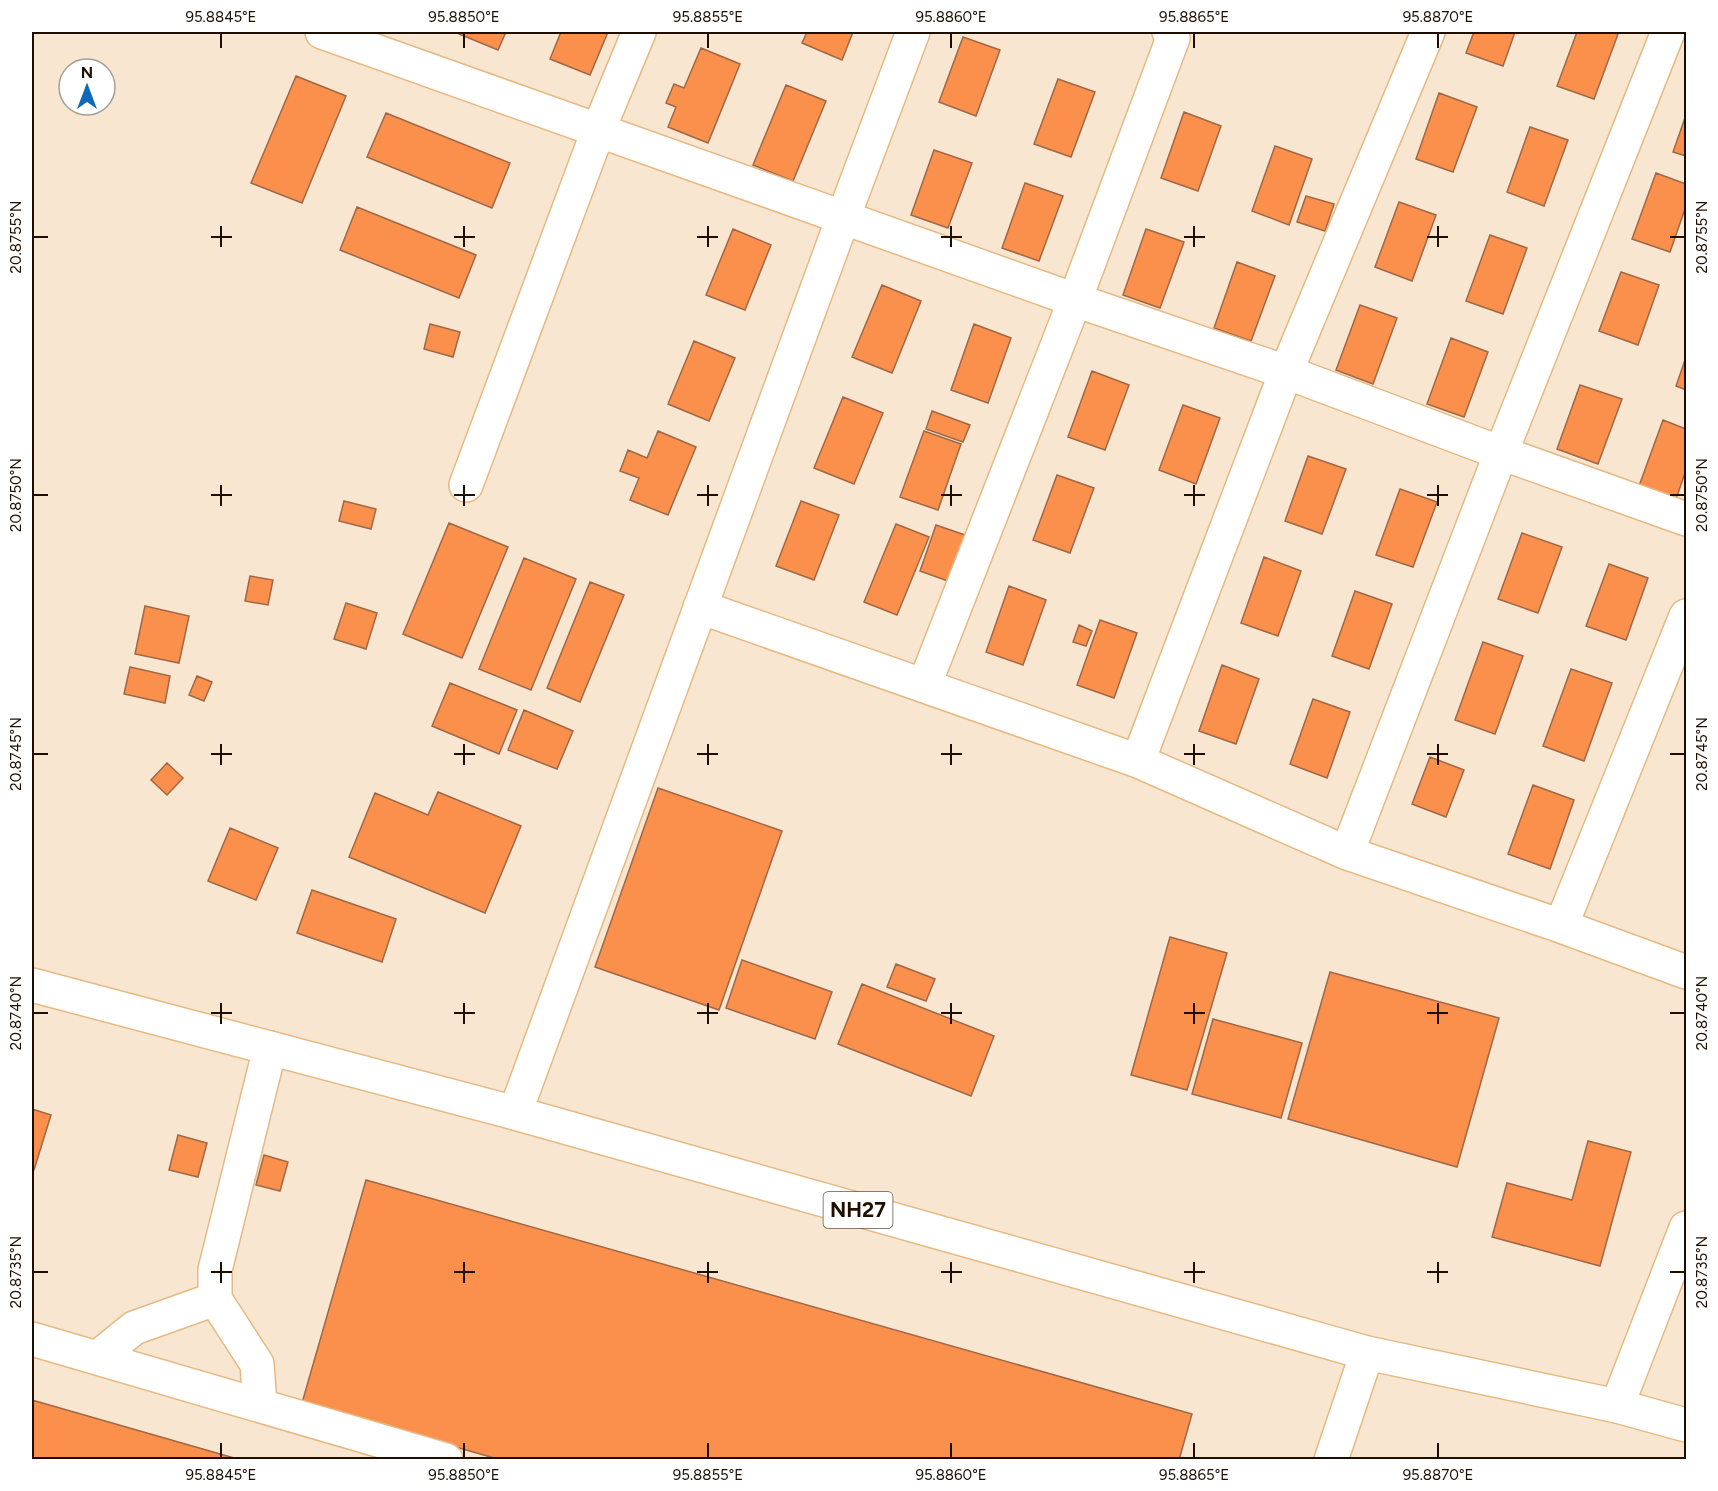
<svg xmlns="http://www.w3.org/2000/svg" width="1718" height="1491" viewBox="0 0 1718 1491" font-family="Figtree,sans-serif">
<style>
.building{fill:#fb904c;stroke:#a06746;stroke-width:1.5}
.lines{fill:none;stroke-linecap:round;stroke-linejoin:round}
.minor-casing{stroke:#e6b983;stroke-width:36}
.highway-casing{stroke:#e6b983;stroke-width:36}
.minor{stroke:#fff;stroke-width:33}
.highway{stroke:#fff;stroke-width:33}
.ticks{fill:none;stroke:#1e0e00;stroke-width:2}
.labels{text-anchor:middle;stroke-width:4.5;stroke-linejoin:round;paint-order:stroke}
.shield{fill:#fff;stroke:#62564c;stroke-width:1.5}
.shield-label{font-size:21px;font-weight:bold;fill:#1e0e00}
.neatline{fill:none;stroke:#1e0e00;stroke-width:2}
.ticks-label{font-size:15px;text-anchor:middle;fill:#1e0e00}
</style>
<rect width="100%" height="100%" fill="#f9e6d1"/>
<path class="building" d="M459,32H506L498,50L459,34Z
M561,32H608L590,75L550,59Z
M807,32H853L842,60L802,43Z
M1474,32H1515L1503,66L1466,53Z
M1577,32H1611L1618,34L1594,99L1557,86Z
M963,37L1000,50L976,116L939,102Z
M701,48L740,64L708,143L668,127L676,107L666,103L674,84L684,88Z
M296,76L346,96L302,203L251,183Z
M1058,79L1095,92L1071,157L1034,144Z
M786,85L826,101L793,181L753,165Z
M1439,93L1477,107L1453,172L1416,159Z
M1184,112L1221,126L1198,191L1161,178Z
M386,113L510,163L492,208L367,157Z
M1686,115V156L1673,152Z
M1530,127L1568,140L1544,206L1507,192Z
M1275,146L1312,159L1289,225L1252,211Z
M934,150L972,163L948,228L911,215Z
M1656,173L1686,184V206L1670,252L1632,239Z
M1025,183L1063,196L1039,261L1002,248Z
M1306,196L1334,204L1325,231L1297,222Z
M1399,202L1436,215L1412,281L1375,267Z
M357,207L476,255L459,298L340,250Z
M733,229L771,245L745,310L706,295Z
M1146,229L1184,242L1160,308L1123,295Z
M1490,235L1527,248L1503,314L1466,301Z
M1237,262L1275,276L1251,341L1214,328Z
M1621,272L1659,285L1638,345L1599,331Z
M882,285L921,301L892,373L852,357Z
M1360,305L1397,318L1373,384L1336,370Z
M430,324L460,332L453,357L424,349Z
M974,324L1011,338L988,403L951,390Z
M1451,338L1488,352L1464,417L1427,404Z
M694,341L735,358L709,421L668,404Z
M1686,357V390L1676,386Z
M1092,371L1129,385L1105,450L1068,437Z
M1580,385L1622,399L1598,464L1557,449Z
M843,397L883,413L854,484L814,468Z
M1183,405L1220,418L1196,484L1159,470Z
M932,411L970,425L963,442L926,429Z
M1663,420L1686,429V470L1676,499L1639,486Z
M658,431L696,447L668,515L630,500L639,478L620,471L628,450L647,458Z
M924,431L961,444L938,510L900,497Z
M1308,456L1346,469L1322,534L1285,521Z
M1057,475L1094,488L1070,553L1033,540Z
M1400,489L1437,502L1413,567L1376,555Z
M344,501L376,509L371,529L339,521Z
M801,501L839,515L814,580L776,566Z
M449,523L508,547L462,658L403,634Z
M896,524L929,537L897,615L864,602Z
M936,525L965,535L948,581L920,571Z
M1522,533L1562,547L1538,613L1498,599Z
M1264,557L1301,571L1278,636L1241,623Z
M524,558L576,579L531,690L479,669Z
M1609,564L1648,578L1626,640L1586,626Z
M250,576L273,580L268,605L245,601Z
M590,582L624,595L580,702L547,688Z
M1009,586L1046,600L1023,665L986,652Z
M1355,591L1392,604L1369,669L1332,656Z
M346,603L377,613L366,649L334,639Z
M145,606L189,616L179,663L135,654Z
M1100,620L1137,633L1114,698L1077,685Z
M1079,625L1092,631L1086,646L1073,642Z
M1483,642L1523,656L1495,734L1455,720Z
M1222,665L1259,679L1236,744L1199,731Z
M130,667L170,676L165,703L124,694Z
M1571,669L1612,683L1584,761L1543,746Z
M197,676L212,682L204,701L189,695Z
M450,683L517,710L499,754L432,726Z
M1313,699L1350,712L1327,778L1290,764Z
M524,710L573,731L557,769L508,750Z
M1430,757L1464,770L1446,817L1412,804Z
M167,763L183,778L167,795L151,780Z
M1533,785L1574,800L1550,869L1508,854Z
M658,788L782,831L719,1010L595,967Z
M438,792L521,826L485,913L349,857L375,793L428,815Z
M230,828L278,848L256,900L208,881Z
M312,890L396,919L382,962L297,933Z
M1170,937L1227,953L1187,1090L1131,1075Z
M742,960L832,992L815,1039L726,1008Z
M896,964L935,979L926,1001L887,987Z
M1330,972L1499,1018L1457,1167L1288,1119Z
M862,984L994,1036L971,1096L838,1044Z
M1213,1019L1302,1043L1281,1118L1192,1094Z
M32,1109L51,1115L34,1170H32Z
M178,1135L207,1143L198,1177L169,1170Z
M1588,1141L1631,1152L1600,1266L1492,1237L1507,1183L1572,1200Z
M264,1155L288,1162L280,1191L256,1185Z
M366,1180L1192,1414L1179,1460H501L302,1403Z
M32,1400L241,1460H32Z"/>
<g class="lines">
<g class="minor-casing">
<path id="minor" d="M322,32L1075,300L1286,372L1501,453L1686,519
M466,485L598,131L639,32
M700,607L1138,761L1347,853L1561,926L1686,972
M924,686L1075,300L1173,38L1169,32
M1138,761L1286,372L1428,32
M1347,853L1501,453L1668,32
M1561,926L1686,616
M515,1113L843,218L913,32
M32,1339L446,1460
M97,1358L134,1328L215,1299
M260,1405L257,1364L215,1299V1270L270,1048
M1617,1406L1686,1228
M1331,1460L1367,1353"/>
</g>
<g class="highway-casing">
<path id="highway" d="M32,985L515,1113L1367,1353L1617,1406L1686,1425"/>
</g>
<use href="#minor" class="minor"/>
<use href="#highway" class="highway"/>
</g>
<path class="ticks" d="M221,33V48M464,33V48M708,33V48M951,33V48M1194,33V48M1438,33V48M221,226V247M464,226V247M708,226V247M951,226V247M1194,226V247M1438,226V247M33,237H48M211,237H232M454,237H475M697,237H718M941,237H962M1184,237H1205M1427,237H1448M1670,237H1685M221,485V506M464,485V506M708,485V506M951,485V506M1194,485V506M1438,485V506M33,495H48M211,495H232M454,495H475M697,495H718M941,495H962M1184,495H1205M1427,495H1448M1670,495H1685M221,744V765M464,744V765M708,744V765M951,744V765M1194,744V765M1438,744V765M33,754H48M211,754H232M454,754H475M697,754H718M941,754H962M1184,754H1205M1427,754H1448M1670,754H1685M221,1003V1024M464,1003V1024M708,1003V1024M951,1003V1024M1194,1003V1024M1438,1003V1024M33,1013H48M211,1013H232M454,1013H475M697,1013H718M941,1013H962M1184,1013H1205M1427,1013H1448M1670,1013H1685M221,1262V1283M464,1262V1283M708,1262V1283M951,1262V1283M1194,1262V1283M1438,1262V1283M33,1272H48M211,1272H232M454,1272H475M697,1272H718M941,1272H962M1184,1272H1205M1427,1272H1448M1670,1272H1685M221,1443V1458M464,1443V1458M708,1443V1458M951,1443V1458M1194,1443V1458M1438,1443V1458"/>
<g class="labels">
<rect class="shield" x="823.5" y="1192" width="69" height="36" rx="4.5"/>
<g class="shield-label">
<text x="858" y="1217">NH27</text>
</g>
</g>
<rect width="1718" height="1491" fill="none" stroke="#ffffff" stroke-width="66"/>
<g transform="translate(87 87)"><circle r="28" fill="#ffffff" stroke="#a59f99" stroke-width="1.5"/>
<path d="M0-4.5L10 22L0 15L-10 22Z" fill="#0e69b6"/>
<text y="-9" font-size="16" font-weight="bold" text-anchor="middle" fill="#1e0e00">N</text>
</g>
<rect x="33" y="33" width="1652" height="1425" class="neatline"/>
<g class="ticks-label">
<text x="221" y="22">95.8845°E</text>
<text x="464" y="22">95.8850°E</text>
<text x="708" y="22">95.8855°E</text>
<text x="951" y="22">95.8860°E</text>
<text x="1194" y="22">95.8865°E</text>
<text x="1438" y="22">95.8870°E</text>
<text transform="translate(16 237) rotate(-90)" y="5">20.8755°N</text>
<text transform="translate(1702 237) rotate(-90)" y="5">20.8755°N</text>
<text transform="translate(16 495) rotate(-90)" y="5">20.8750°N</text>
<text transform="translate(1702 495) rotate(-90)" y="5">20.8750°N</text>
<text transform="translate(16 754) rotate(-90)" y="5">20.8745°N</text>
<text transform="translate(1702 754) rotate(-90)" y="5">20.8745°N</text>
<text transform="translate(16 1013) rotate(-90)" y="5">20.8740°N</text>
<text transform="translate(1702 1013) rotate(-90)" y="5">20.8740°N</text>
<text transform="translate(16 1272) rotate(-90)" y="5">20.8735°N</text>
<text transform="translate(1702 1272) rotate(-90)" y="5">20.8735°N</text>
<text x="221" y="1480">95.8845°E</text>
<text x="464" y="1480">95.8850°E</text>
<text x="708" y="1480">95.8855°E</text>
<text x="951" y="1480">95.8860°E</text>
<text x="1194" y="1480">95.8865°E</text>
<text x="1438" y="1480">95.8870°E</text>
</g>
</svg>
